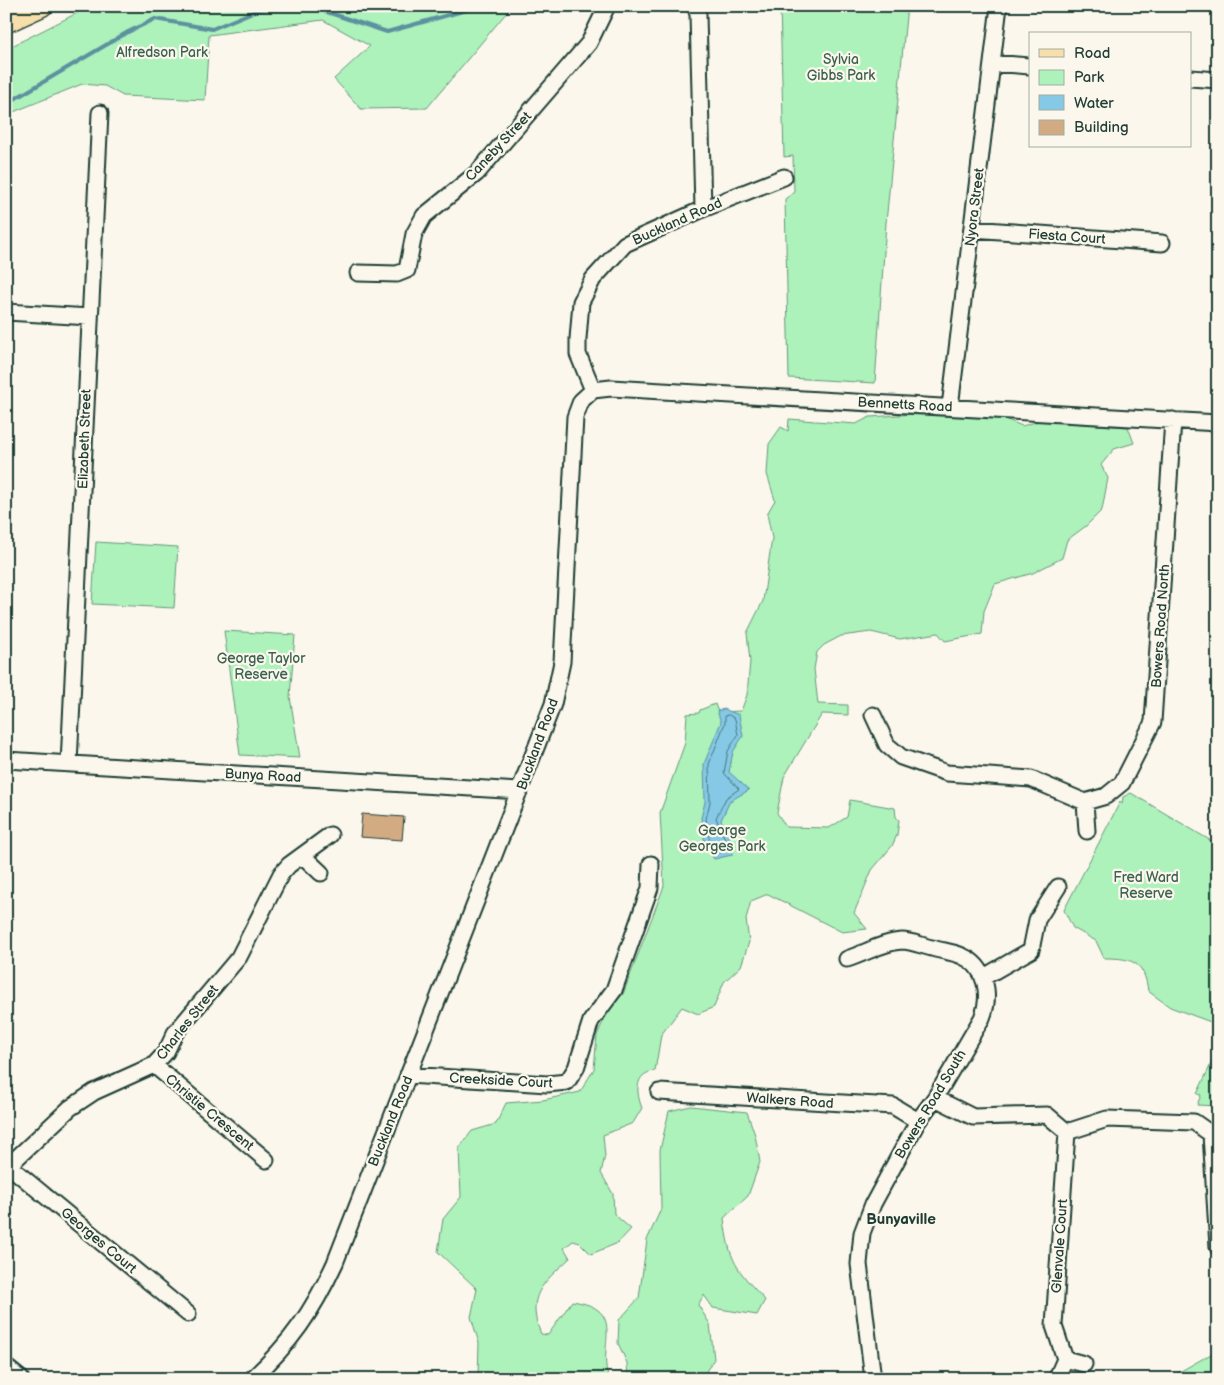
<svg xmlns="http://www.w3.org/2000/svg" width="1224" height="1385" viewBox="0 0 1224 1385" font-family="'Balsamiq Sans',sans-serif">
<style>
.green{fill:#adf1bb;stroke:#669778}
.water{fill:#85c9e6;stroke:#5c919f}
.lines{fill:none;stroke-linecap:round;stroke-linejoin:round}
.shore{stroke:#48757b;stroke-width:1}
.stream{stroke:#5c919f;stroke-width:4}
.building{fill:#d2ab83;stroke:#1f3d34}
.minor-casing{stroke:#1f3d34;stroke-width:19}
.major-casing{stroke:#1f3d34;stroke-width:22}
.minor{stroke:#fbf7ec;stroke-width:15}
.major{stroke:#f8deab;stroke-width:19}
.labels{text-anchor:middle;stroke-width:4.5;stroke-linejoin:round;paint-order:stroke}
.park-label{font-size:14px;fill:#3b614f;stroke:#fbf7ec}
.street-label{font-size:14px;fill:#1f3d34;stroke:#fbf7ec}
.neighbourhood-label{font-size:15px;font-weight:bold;fill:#1f3d34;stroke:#fbf7ec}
</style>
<rect width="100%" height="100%" fill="#fbf7ec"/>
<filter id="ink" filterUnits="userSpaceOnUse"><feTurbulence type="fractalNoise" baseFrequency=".02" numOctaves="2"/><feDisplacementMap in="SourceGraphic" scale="10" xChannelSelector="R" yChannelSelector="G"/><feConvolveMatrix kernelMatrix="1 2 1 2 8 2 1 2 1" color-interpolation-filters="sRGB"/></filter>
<g filter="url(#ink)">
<path class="green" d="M91,6H512L427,108L361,109L334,79L370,46L323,20L209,35L205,100L123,96L105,86L82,84L6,115V49Z
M780,6H907L886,223L875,383L789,378L785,199L794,192L793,156L784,157Z
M914,414L1005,419L1022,426L1039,421L1128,427L1134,443L1114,449L1101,465L1108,478L1102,510L1086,526L1067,540L1062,558L1033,573L995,584L984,611L982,634L945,641L938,633L900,639L871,632L841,636L824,645L817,652L814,669L818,704L848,705V715L822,714L784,777L777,813L786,827L829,828L847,817L850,800L895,808L896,817L899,820L897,835L892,846L872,870L854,913L867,929L842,932L768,894L751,901L746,919L749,942L741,966L724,982L714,1007L698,1014L682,1007L661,1035L655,1071C634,1073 636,1093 642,1108L633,1123L603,1135L605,1156L601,1173L613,1194L614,1214L631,1229L618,1243L591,1254L580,1243L573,1241L564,1248L570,1258C543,1283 525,1296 541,1334L548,1335L572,1301C629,1309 596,1345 609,1379H481L478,1376L479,1343L471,1317L477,1289L438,1252L443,1219L461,1197L459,1148L472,1131L496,1124L506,1103L543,1100L580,1092L594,1069L597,1035L609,1009L623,994L664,886L660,813L685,743L687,714L699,713L700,710L715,704L718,712L741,711L747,695L750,661L747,633L763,601L772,538L767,514L775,500L767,474L769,444L781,427L788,431L789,419L856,424L870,417Z
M96,542L178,547L174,608L92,604Z
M224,631L295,635L290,697L300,758L240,755Z
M1131,793L1218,845V1027L1216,1024L1170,1007L1148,991C1144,961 1132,958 1104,958L1096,941L1073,928L1064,910L1120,802L1122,804L1123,797Z
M1218,1049V1106L1197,1105L1201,1095L1197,1094Z
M691,1106L747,1112L755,1135L760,1162L748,1196L724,1218C729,1261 736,1269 765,1300L757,1315L713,1308L704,1295L698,1305L710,1324L714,1359L701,1379H628L627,1363L618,1343L619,1320L639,1298L647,1240L661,1209L660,1150L669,1111Z
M1218,1350V1379H1167Z"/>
<path class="water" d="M724,709L739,715L743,736L733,752L729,772L749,790L730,801L721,820L733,845L732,855L714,859L705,844L701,818L705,802L704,764L721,722L717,711Z"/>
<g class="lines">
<path class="shore" d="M729,715L735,719L738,735L728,751L724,773L739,789L726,798L716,818L728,846L727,851L718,853L710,843L706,819L710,802L709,764L725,723V716Z"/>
<path class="stream" d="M309,6L387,32L470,9L471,6
M6,104L128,32L155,19L212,29L255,11L287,6"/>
</g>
<path class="building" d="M362,814L404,817L402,840L360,837Z"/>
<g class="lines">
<g class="minor-casing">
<path id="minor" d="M695,6L698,14L703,209
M992,63L1030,66
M1190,78L1218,80
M972,229L1162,243
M358,273L397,274L407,270L414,234L424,216L477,173L589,43L607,6
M6,312L90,317
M593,390L611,388L1218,423
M593,390L578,354V339L581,302L593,279L625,244L703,209L784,177
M950,407L999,6
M873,715L887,745L901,757L947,773L1031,779L1085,802L1106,796L1122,783L1153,722L1173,420
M6,760L520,791
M69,764L100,113
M1085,802L1087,831
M303,856L321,873
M847,959C866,953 883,942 902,941C911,941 923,946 932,948C942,951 953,952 962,956C987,966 991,996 982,1018L935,1098L918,1121L873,1204L862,1233L859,1264L873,1379
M984,977L1031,950L1037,920L1058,887
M154,1065L266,1160
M408,1075L547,1084L567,1082L576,1068L591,1021L614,990L650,888L651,864
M659,1092L893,1106L918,1121
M935,1098L973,1117L1047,1115L1067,1132L1107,1119L1194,1122L1211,1134L1218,1130
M1211,1134L1218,1247
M9,1166L188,1314
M6,1168L70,1108L94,1092L154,1065L166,1052L175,1033L239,957L281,874L289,865L330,835
M1065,1359L1054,1326L1067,1132
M6,1367L21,1379
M1058,1375L1065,1359L1084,1364
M252,1379C291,1343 313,1311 335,1263L553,704L562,662L575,417L581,401L593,390"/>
</g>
<g class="major-casing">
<path id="major" d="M6,23L43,6"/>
</g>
<use href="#minor" class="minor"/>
<use href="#major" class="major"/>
</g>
</g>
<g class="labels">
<g class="park-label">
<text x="162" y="57">Alfredson Park</text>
<text x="841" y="64">Sylvia<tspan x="841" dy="16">Gibbs Park</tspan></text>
<text x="261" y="663">George Taylor<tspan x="261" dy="16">Reserve</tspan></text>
<text x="722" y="835">George<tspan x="722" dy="16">Georges Park</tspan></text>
<text x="1146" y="882">Fred Ward<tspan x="1146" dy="16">Reserve</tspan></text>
</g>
<g class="street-label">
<text transform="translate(498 146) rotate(-47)" y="5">Caneby Street</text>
<text transform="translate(974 207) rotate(-83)" y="5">Nyora Street</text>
<text transform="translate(677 221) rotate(-24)" y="5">Buckland Road</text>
<text transform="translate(1067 236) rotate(4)" y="5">Fiesta Court</text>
<text transform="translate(905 404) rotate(3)" y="5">Bennetts Road</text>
<text transform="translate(84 439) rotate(-88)" y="5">Elizabeth Street</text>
<text transform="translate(1160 626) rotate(-86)" y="5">Bowers Road North</text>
<text transform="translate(537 744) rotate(-70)" y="5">Buckland Road</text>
<text transform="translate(263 775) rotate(3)" y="5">Bunya Road</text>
<text transform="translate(187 1022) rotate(-52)" y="5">Charles Street</text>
<text transform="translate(501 1080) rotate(3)" y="5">Creekside Court</text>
<text transform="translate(790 1100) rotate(4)" y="5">Walkers Road</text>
<text transform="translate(930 1104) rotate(-59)" y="5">Bowers Road South</text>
<text transform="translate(210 1112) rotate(40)" y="5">Christie Crescent</text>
<text transform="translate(390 1121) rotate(-68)" y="5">Buckland Road</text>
<text transform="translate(99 1240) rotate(40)" y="5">Georges Court</text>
<text transform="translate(1059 1246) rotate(-86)" y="5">Glenvale Court</text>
</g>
<g class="neighbourhood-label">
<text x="901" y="1224">Bunyaville</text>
</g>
</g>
<rect width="1224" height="1385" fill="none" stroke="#fbf7ec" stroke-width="25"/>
<rect x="12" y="12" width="1199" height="1360" fill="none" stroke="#1f3d34" stroke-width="2" filter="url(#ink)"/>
<rect x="1029" y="32" width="162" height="115" fill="#fbf7ec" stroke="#a3ada2"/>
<rect x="1039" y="49" width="25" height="8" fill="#f8deab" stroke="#a3ada2"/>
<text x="1074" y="58" font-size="15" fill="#1f3d34">Road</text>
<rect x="1039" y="70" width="25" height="15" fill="#adf1bb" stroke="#a3ada2"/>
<text x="1074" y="82" font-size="15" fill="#1f3d34">Park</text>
<rect x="1039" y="95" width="25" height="15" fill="#85c9e6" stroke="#a3ada2"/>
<text x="1074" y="108" font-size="15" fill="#1f3d34">Water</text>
<rect x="1039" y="120" width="25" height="15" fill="#d2ab83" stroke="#a3ada2"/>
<text x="1074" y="132" font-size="15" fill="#1f3d34">Building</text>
</svg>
